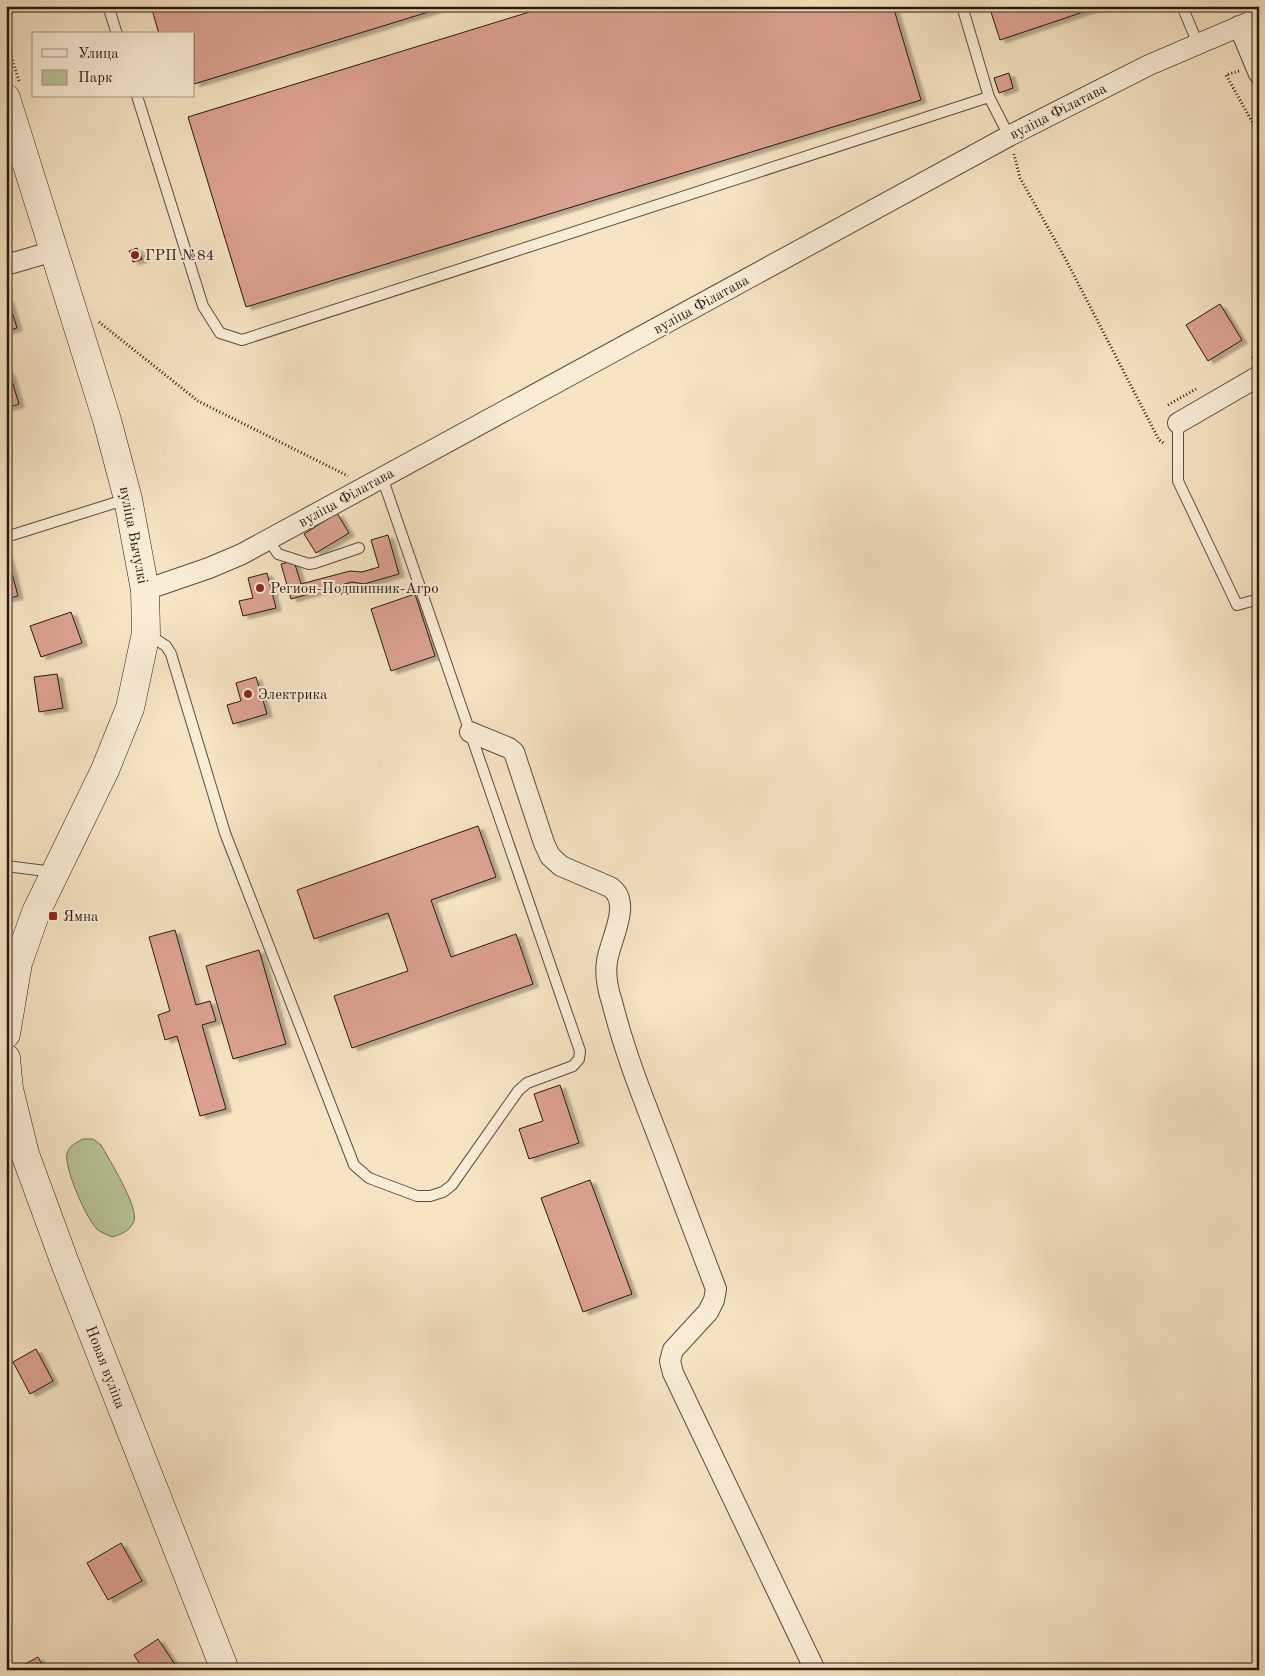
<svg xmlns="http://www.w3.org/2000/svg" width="1265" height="1676" viewBox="0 0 1265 1676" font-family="'Old Standard TT',serif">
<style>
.green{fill:#b8c596;stroke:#706f52}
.building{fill:#dca291;stroke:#28190f;filter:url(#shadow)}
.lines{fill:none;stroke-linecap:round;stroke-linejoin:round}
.lane-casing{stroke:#5c4c3c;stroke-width:12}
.street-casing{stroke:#5c4c3c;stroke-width:22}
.secondary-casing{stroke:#28190f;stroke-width:29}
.path{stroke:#28190f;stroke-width:3;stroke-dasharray:1 2.5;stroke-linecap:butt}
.lane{stroke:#f9edd8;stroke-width:10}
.street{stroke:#f9edd8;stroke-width:20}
.secondary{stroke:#f9edd8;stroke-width:28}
.poi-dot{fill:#8f2418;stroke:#f9edd8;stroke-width:2}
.labels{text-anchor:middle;stroke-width:4;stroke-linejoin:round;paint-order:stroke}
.street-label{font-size:15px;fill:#28190f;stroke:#f9edd8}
.poi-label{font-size:15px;fill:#28190f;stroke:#f9edd8;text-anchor:start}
</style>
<defs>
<filter id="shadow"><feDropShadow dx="5.5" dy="3" stdDeviation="1" flood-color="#0004"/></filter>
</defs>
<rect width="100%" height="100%" fill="#f6e4c3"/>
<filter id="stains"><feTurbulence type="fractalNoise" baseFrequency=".004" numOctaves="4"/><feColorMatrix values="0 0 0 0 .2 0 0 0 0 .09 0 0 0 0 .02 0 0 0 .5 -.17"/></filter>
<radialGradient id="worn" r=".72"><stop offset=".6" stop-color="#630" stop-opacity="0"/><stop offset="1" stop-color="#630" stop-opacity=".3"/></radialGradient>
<path class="green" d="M83,1139H93L101,1145C109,1159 139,1208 134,1221C130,1231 122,1234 112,1237C108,1235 102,1233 98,1230C87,1221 64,1168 67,1154C69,1145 76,1143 83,1139Z"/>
<path class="building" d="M151,6H448L194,84V34H159Z
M549,6H893L921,100L246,307L188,117Z
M989,6H1101L1000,40Z
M1009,73L1013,88L999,93L994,78Z
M137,248L142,259L133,262L129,251Z
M8,299L17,328L6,331V300Z
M1220,304L1242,340L1208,361L1186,325Z
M9,371L19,404L6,408V372Z
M337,513L349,533L316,553L304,534Z
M388,535L399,574L364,584L352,582L291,599L281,564L294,561L301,584L350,571L362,572L379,567L371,540Z
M6,551L18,596L6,599Z
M267,573L276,608L243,616L239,601L253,598L248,578Z
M415,594L435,656L391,671L371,609Z
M71,612L82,643L41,657L30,626Z
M57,674L63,708L39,712L34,677Z
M256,677L267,714L233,724L227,705L241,701L236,683Z
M478,826L496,877L431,900L451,957L516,934L533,984L352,1048L334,996L408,971L388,913L314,939L297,890Z
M175,930L196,1005L210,1001L216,1021L202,1025L226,1109L200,1116L177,1036L165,1040L158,1015L170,1011L149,937Z
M259,950L286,1044L233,1059L206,966Z
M560,1085L579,1143L529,1159L519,1129L543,1121L534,1094Z
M590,1180L632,1294L583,1312L541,1198Z
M36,1349L53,1381L30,1394L13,1362Z
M121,1543L142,1581L108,1600L87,1563Z
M158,1639L178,1669L176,1670H144L134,1655Z
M38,1657L45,1670H14Z"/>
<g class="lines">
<g class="lane-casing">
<path id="lane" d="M108,6L117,34
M962,6L989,97L1009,136
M1182,6L1198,44
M137,96L203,306L220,333L242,340L989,97
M1178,423V481L1237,605L1259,599
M6,537L127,499
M268,539L278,554L309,564L315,563L359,548
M148,634L166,646L171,654L225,833L354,1165L369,1178L417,1196H430L443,1192L452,1185L518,1091L527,1083L573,1066L579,1059L580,1051L382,477
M6,866L54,872"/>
</g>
<g class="street-casing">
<path id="street" d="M1239,26L1259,74
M6,265L54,251
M1178,423L1259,376
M145,590L209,568L242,554L1009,136L1149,65L1259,18
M470,732L509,748L514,752L544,843L550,856L561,866L610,887C633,902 610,940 607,961C605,974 608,990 612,1002C624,1050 641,1093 659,1139C678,1189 697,1239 716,1289L714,1300L708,1312L673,1350L670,1361L673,1373L815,1670"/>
</g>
<g class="secondary-casing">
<path id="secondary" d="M6,98L107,420L128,499L145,590L146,633L130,708L105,770L36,912L18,963L6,1034
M6,1058L9,1089L25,1154L65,1263L225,1670"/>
</g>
<path class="path" d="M6,40L19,81
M1239,71L1226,75L1259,134
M1014,154L1020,178L1065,258L1159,440L1165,444
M99,322L198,401L348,476
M1252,358L1259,355
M1168,405L1196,389"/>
<use href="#lane" class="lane"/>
<use href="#street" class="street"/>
<use href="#secondary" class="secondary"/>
</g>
<g class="poi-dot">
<circle cx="135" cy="255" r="5"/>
<circle cx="260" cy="588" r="5"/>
<circle cx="248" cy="694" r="5"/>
<rect x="48" y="911" width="10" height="10" rx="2.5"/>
</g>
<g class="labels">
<g class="street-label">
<text transform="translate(1058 111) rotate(-27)" y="5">вуліца Філатава</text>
<text transform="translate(701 304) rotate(-29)" y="5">вуліца Філатава</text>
<text transform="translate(346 497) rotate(-29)" y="5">вуліца Філатава</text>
<text transform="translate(134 535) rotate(79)" y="5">вуліца Вычулкі</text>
<text transform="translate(106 1367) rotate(69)" y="5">Новая вуліца</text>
</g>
<g class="poi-label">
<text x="145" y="260">ГРП №84</text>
<text x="270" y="593">Регион-Подшипник-Агро</text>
<text x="258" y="699">Электрика</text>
<text x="63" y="921">Ямна</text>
</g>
</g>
<rect width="1265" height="1676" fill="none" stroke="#f6e4c3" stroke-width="25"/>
<rect x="8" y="8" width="1250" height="1661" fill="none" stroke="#28190f" stroke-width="2.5"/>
<rect x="12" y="12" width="1240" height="1651" fill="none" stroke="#28190f"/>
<rect x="32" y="32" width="162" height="65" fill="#f9edd8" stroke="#a59888"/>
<rect x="42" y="49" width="25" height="8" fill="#f9edd8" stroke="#a59888"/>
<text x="78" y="58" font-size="15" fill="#28190f">Улица</text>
<rect x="42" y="70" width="25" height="15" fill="#b8c596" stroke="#a59888"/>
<text x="78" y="82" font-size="15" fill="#28190f">Парк</text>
<rect width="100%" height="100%" filter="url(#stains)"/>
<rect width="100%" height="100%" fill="url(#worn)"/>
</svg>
